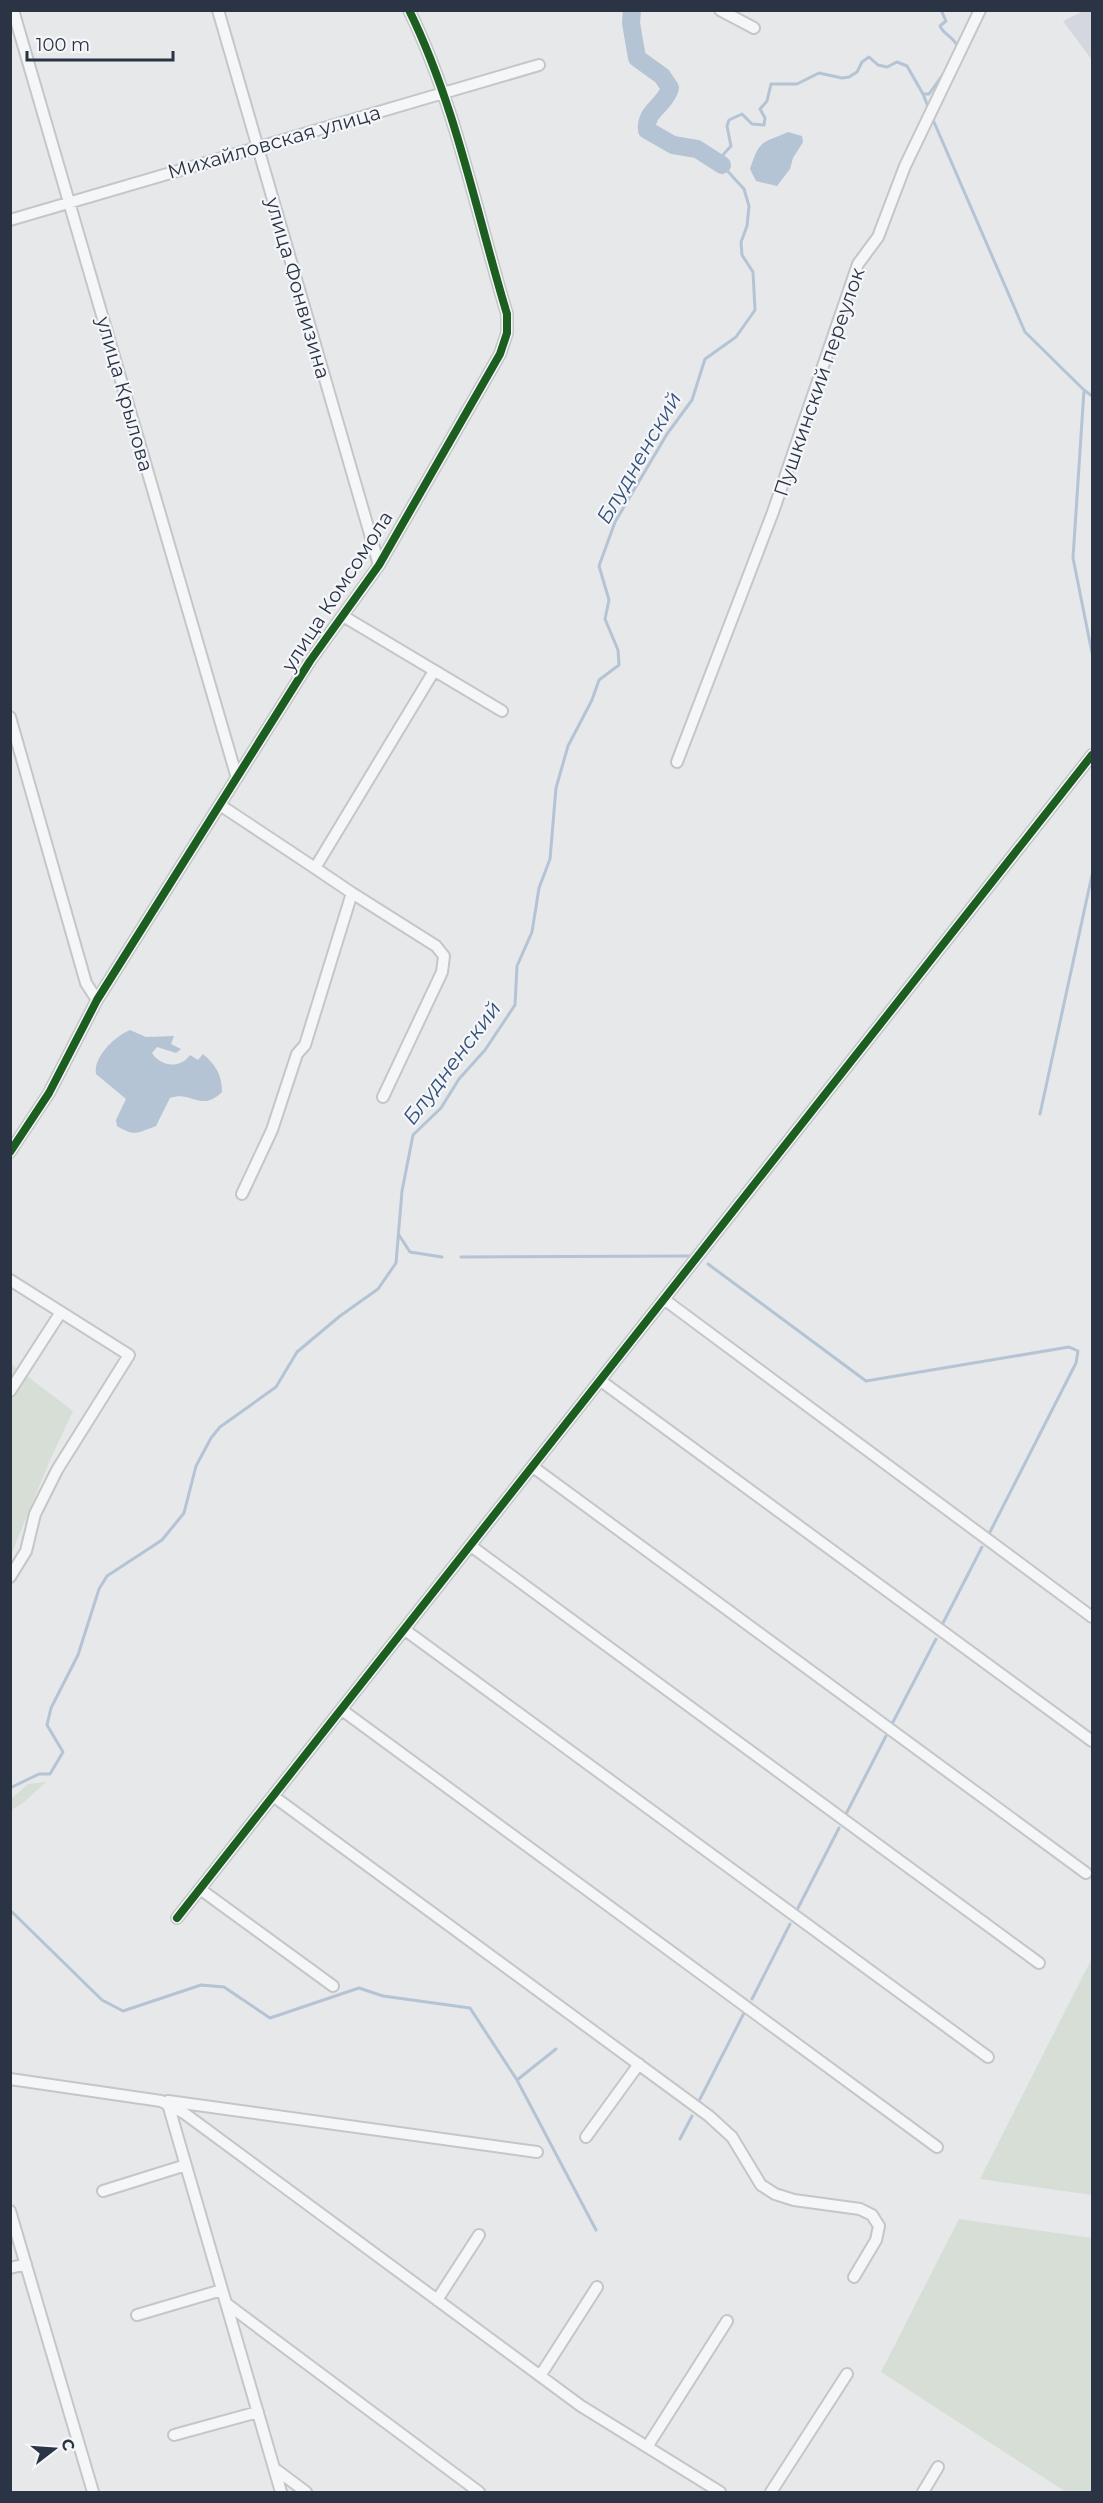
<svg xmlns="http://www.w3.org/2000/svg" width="1103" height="2503" viewBox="0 0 1103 2503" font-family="Montserrat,sans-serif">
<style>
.built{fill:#d4d7dd}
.green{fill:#d6ded6}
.water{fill:#b4c4d5}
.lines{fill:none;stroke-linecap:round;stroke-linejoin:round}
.stream{stroke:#b4c4d5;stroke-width:3}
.river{stroke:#b4c4d5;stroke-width:18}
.minor-casing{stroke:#c4c6c8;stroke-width:14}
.minor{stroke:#f5f6f7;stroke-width:10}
.cycleway-casing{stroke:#f4f6f9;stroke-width:11}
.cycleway{stroke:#1b5e20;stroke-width:8}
.labels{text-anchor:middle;stroke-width:4.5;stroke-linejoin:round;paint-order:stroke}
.street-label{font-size:20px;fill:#2b3445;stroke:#f4f6f9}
.water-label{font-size:21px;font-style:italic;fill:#34527a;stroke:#f4f6f9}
</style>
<rect width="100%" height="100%" fill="#e6e8ea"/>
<path class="built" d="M1084,11H1092V60L1063,21Z"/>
<path class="green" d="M11,1364L73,1411L50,1460L11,1555Z
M46,1782L23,1803L11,1810V1799L28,1784Z
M1092,1958V2195L980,2179Z
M959,2219L1092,2238V2492H1066L881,2372Z"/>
<path class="water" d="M788,132L802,136L803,142L793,158L790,169L777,186L756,181L750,169C760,139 761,144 788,132Z
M130,1030L146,1037L174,1036L171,1044L181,1049L176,1053L157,1047L152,1053C161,1067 180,1069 190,1055L198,1060L203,1054C216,1065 222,1075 222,1092C200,1113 192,1090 170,1098L156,1126C137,1133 135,1137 117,1126L116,1120L126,1099L96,1074C93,1057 115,1036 130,1030Z"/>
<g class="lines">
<path class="stream" d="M941,10L946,21L940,26C943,34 954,37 958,47
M923,94L929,109
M934,122L1025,332L1084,390L1073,558L1092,653
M1084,390L1092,396
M1040,1114L1092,875
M399,1235L410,1252L442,1257
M461,1257L690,1256
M708,1264L866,1381L1069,1347L1078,1351L1076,1363L990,1532
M943,1623L982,1547
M893,1722L936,1639
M10,1788L39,1774H50L63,1752L47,1725L51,1708L78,1655L99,1589L107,1576L162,1540L184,1513L196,1466L211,1438L220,1427L276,1387L297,1352L340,1316L378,1289L396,1263L402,1191L413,1135L441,1108L459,1079L485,1050L515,1005L517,966L532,932L539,888L550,859L556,788L568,746L592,700L599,680L619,665L618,650L605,619L609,600L599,566L615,522L667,434L692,400L705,359L736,337L755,310L753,272L742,255L741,242L747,226L749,206L744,189L722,165V156L731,146L727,126L729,120L742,114L752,124L764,125L765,118L760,109L767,101L771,84H797L819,73L842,78L849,77L857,72L862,62L869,57L878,65L887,67L897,62L907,66L923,94H929L944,73
M846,1814L886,1736
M798,1908L839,1828
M10,1910L102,2000L123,2011L201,1985L224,1987L270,2018L359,1988L383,1996L470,2008L517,2080L556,2049
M752,1999L790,1924
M517,2080L596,2230
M700,2099L744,2013
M680,2139L692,2116"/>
<path class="river" d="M632,10L631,23L637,58L662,76L670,88C665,106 645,110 647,130L673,145L697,149L722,165"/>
<g class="minor-casing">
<path id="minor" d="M13,10L237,778
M218,10L379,565
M720,10L754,28
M10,220L539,65
M343,616L502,711
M10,717L86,983L97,1000
M677,762L773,512L858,264L878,237L905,166L980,10
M220,805L315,868
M352,893L436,946L444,956L442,972L383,1097
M10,1152L49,1093L97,1000L310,661L379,565L500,354L507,333V314C476,212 456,106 409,10
M242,1194L272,1130L297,1054L305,1045L352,893L315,868L434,671
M10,1280L129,1355L57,1470L35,1514L26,1551L10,1577
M665,1300L1092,1617
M601,1381L1092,1741
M10,1391L61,1312
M533,1467L1086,1873
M471,1546L1039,1963
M405,1630L988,2057
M342,1710L937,2147
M273,1796L709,2116L732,2137L761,2185L775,2194L794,2200L860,2209L872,2215L879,2226L876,2240L854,2277
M200,1889L333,1986
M177,1918L1092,755
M10,2079L161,2101L184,2113L581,2406L720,2492
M168,2101L537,2152
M168,2104L281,2492
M586,2137L639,2064
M103,2191L186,2165
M10,2211L93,2492
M10,2268L26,2264
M437,2300L479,2235
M227,2304L479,2492
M137,2315L222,2290
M540,2376L597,2287
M174,2435L258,2412
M647,2447L727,2321
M274,2468L306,2492
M771,2492L847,2374
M923,2492L938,2467"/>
</g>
<use href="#minor" class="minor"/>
<g class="cycleway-casing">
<path id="cycleway" d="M10,1152L49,1093L97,1000L310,661L379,565L500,354L507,333V314C476,212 456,106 409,10
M177,1918L1092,755"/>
</g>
<use href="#cycleway" class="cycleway"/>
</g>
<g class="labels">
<g class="street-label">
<text transform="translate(274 142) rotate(-16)" y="7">Михайловская улица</text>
<text transform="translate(298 288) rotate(74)" y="7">улица Фонвизина</text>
<text transform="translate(819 382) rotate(-71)" y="7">Пушкинский переулок</text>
<text transform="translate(125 394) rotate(74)" y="7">улица Крылова</text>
<text transform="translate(337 591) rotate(-57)" y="7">улица Комсомола</text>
</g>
<g class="water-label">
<text transform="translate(639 458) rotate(-60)" y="7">Блудненский</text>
<text transform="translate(452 1063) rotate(-53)" y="7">Блудненский</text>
</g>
</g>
<rect width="1103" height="2503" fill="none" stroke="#2b3445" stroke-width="24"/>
<g transform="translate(54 2449) rotate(73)" stroke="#f4f6f9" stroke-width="4.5" paint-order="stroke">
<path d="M0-4.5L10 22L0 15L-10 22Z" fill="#2b3445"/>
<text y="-9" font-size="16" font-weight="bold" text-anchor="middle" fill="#2b3445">С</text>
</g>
<path d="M27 51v9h146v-9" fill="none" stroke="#2b3445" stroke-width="3"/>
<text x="36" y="51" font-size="18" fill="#2b3445" stroke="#f4f6f9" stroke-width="4.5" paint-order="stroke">100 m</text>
</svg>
